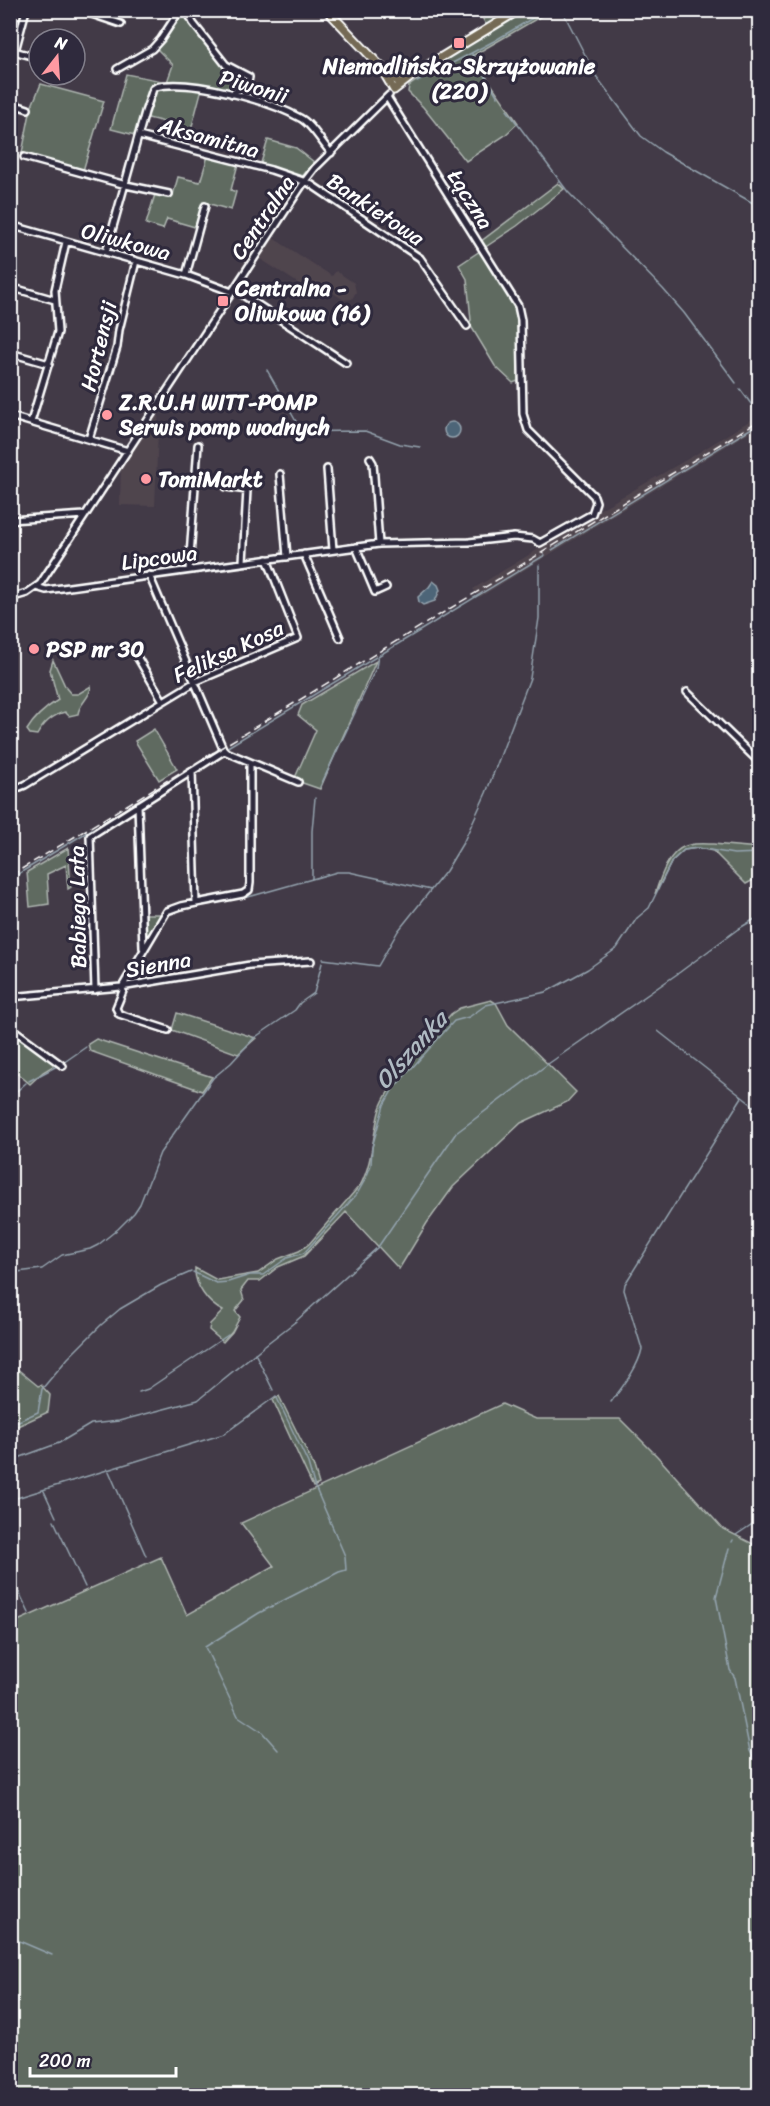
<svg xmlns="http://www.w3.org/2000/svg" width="770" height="2106" viewBox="0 0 770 2106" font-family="Sriracha,sans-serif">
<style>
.built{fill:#50454e}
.green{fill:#5e6b61;stroke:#aeb5b0;stroke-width:1.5}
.water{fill:#4d6578;stroke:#94a3ae;stroke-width:1.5}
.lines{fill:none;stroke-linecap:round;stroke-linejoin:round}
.stream{stroke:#94a3ae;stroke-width:1.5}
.minor-casing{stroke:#fff;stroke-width:10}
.major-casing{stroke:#fff;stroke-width:11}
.minor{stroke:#2f2a3d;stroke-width:5}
.major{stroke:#746b55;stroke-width:7}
.rail{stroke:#fff;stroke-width:1.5;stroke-dasharray:9 4.5;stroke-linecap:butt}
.poi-dot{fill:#ff9aa2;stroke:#2f2a3d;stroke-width:2}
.labels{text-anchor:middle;stroke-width:6;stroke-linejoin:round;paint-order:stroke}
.poi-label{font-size:22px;font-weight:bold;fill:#fff;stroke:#2f2a3d;text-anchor:start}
.street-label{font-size:22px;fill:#fff;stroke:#2f2a3d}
.water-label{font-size:24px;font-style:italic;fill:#afbac2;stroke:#2f2a3d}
</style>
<rect width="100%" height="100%" fill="#423a47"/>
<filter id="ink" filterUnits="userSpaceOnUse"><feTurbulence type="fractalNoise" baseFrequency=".0167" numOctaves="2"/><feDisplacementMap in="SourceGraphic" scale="12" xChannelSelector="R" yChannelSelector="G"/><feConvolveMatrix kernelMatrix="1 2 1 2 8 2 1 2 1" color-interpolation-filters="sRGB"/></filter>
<g filter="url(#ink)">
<path class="built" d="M273,238L332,276L336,271L354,283L356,292L352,299L344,300L324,287L318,296L259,258Z
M159,403L155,506L120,505L121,466Z
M759,415V426L480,597L473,589L545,545L543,542L693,456Z"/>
<path class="green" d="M180,11H187L226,65L249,77L232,94L202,88L187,145L169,140L173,124L144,117L139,136L111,129L126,74L167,82L173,65L154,46Z
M479,11H481L485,18L499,11H550L472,56L518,123L504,136L466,161L423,107L408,92L409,86L436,67L443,57L488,29Z
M41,84L104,101L82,174L21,158L31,108Z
M268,140L296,148L314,162L301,178L260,166Z
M208,156L238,164L231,190L236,192L231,210L203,202L195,227L167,219L163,229L146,224L156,191L173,195L178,177L200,182Z
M558,183L564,189L517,226L484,248L480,242Z
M480,251L512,299L518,318V381L513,383L495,366L469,323L471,320L467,279L459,265Z
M53,660L66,688L71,694H78L91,686C91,698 79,703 78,714L69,716L65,712C53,715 43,724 37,735L30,734L27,730C34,718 47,707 58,700L50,670Z
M376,661L320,789L294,780L316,730L298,715L302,705Z
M154,729L177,769L159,780L135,741Z
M713,844L759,848V877L746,884L713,851L698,848L684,850L672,861L655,894C660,878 669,849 689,845C696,843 706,844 713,844Z
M68,848L71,887L68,889L66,865L47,874L49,904L30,907L27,872Z
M144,914H162L147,939L144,937Z
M491,1000L496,1003L508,1025L576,1092L567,1102L521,1123L453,1187L427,1223L399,1269L346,1212L304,1256L278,1267L260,1281H248L241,1290L244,1300L235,1311L240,1317L232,1332L223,1342L209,1330L210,1324L223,1311C208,1304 194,1285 195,1268L217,1280L258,1273L278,1259L299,1251L309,1244L361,1184C372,1163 373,1135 379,1112C385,1086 433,1036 451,1014L460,1008Z
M177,1013L256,1038L238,1054L172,1030Z
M10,1029L58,1063L43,1072L30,1084L11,1068Z
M96,1039L212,1077L202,1091L90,1051L88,1044Z
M10,1363L38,1386L41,1385L50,1395L48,1412L11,1429V1394L14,1378L11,1375Z
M279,1396L313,1464L319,1484L313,1487L273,1400Z
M502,1404L536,1419H620L657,1456L723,1529L759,1547V2095H11V1624L161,1557L187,1615L274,1566L241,1523Z"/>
<path class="water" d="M444 430a8 8 0 1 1 16 0a8 8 0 1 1-16 0Z
M433,581L438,585L440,590L435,601L423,605L419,602L418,597L429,587Z"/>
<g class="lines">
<path class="stream" d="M562,10L596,76L641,136L663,152L760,207
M472,54L498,97
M417,82L494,41L546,10
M507,110L568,192L663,289L684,313L736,383
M267,370L302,432
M740,389L760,416
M262,432L365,431L400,444L420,447
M552,550L760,423
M754,562L760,567
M226,748L376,657
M320,787L376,668L378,656L545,555
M10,879L181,775
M312,879V831L315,798
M201,906L252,896L337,872H349L431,890
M323,959L378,966L398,931L446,871L464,841L486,793L530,678L539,618V565
M658,1031L760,1111
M63,1063L86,1047
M29,1081L57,1066
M11,1096L26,1083
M193,1272L216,1283L228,1282L250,1275H263L287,1258L304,1253L357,1194L366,1178L371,1165L372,1147L384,1105L393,1089L454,1021L469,1017L486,1005L546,992L588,969L617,948L637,918L649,908L672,861L684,850L698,848L734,854L760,853
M10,1276L17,1272L42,1269L62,1255L90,1249L98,1245L118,1229L134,1213L140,1204L160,1153L213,1078L231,1063L254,1038L295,1010L300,1003L314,993L322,963
M265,1345L295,1322L378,1247L456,1133L548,1064L680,972L738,929L760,916
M255,1353L273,1390
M139,1392L148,1389L228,1335
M276,1396L308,1463L315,1488
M611,1402C623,1386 638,1368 642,1349L624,1290L625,1284L742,1097
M10,1425L38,1412L42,1389L68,1358L101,1325L120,1309L161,1285L191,1272
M10,1461L59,1443L91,1424L119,1421L198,1400L264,1346
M108,1469L146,1556
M44,1491L56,1517
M10,1500L224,1434L276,1396
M54,1521L85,1587
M736,1535L760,1519
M732,1542L733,1540
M729,1548L716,1597L730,1670L735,1678L750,1751L760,1768
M10,1573L29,1613
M278,1750L262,1732L238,1716L205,1647L259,1613L339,1572L346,1570L345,1556L316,1489
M10,1937L52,1955"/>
<g class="minor-casing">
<path id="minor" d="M80,10L121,24
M187,10L193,23L226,65L249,77L248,82L232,94
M10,50L39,58
M15,51L26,10
M117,69L152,49L161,39L180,10
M10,103L28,109
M139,136L271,170L309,183L420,258L467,326
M24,157L126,185L169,194
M10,225L186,275L232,292
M106,252L145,112L153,89L156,87C189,78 270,101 300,118C311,123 322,143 331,153
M186,275L205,206
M10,287L55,300
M234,289L346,363
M10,353L49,364
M10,416L128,451
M31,422L58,332L55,290L66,242
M89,439L117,347L119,330L136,261
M370,458L373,463L379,544
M327,469L333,550
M280,474L287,557
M226,487L247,490L243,562
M10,520L85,515
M356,547L375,592L386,587
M304,554L340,638
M189,570L198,445
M149,575L224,751
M36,587L46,590L62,588L379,544L469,542L514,537L533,539L540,543L592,514L596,502L594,496L528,430L523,414L521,320L518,306L387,97
M10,598L27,593L40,584L305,181L315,168L389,95
M132,648L163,701
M687,692L760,763
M224,751L298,782
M192,771L196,903
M10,791L25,785L195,682L298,638L267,559
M138,805L143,948
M95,990L90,836L224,751
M10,997L121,987L250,965L311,961
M10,1027L63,1066
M168,1030L119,1014L116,1008L123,991L122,987L167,911L181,906L243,894L249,890L250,883V763"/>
</g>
<g class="major-casing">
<path id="major" d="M327,10L380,66L401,84
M380,66L394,90L417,72L519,10"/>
</g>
<use href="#minor" class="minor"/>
<use href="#major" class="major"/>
<path class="rail" d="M10,876L760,420"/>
</g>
</g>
<g class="poi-dot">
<rect x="453" y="37" width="12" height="12" rx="3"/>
<rect x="217" y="295" width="12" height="12" rx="3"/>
<circle cx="107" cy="415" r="6"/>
<circle cx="146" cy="479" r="6"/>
<circle cx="34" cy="649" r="6"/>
</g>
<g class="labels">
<g class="poi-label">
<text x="459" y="74" text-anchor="middle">Niemodlińska-Skrzyżowanie<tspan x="459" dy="25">(220)</tspan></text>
<text x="235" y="296">Centralna -<tspan x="235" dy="25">Oliwkowa (16)</tspan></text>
<text x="119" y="410">Z.R.U.H WITT-POMP<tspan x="119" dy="25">Serwis pomp wodnych</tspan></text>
<text x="158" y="487">TomiMarkt</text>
<text x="46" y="657">PSP nr 30</text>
</g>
<g class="street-label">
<text transform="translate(254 86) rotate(17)" y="8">Piwonii</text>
<text transform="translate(209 137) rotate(15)" y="8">Aksamitna</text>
<text transform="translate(471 199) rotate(58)" y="8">Łączna</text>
<text transform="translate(376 209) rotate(34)" y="8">Bankietowa</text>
<text transform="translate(262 217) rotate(-56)" y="8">Centralna</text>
<text transform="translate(126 241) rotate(15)" y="8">Oliwkowa</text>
<text transform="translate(98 346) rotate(-76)" y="8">Hortensji</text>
<text transform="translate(159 557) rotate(-8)" y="8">Lipcowa</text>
<text transform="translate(228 651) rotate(-25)" y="8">Feliksa Kosa</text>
<text transform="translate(77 907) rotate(-91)" y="8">Babiego Lata</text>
<text transform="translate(158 964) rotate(-10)" y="8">Sienna</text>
</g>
<g class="water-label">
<text transform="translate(411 1050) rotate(-48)" y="8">Olszanka</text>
</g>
</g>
<rect width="770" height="2106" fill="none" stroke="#2f2a3d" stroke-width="36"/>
<rect x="18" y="18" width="734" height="2070" fill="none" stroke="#fff" stroke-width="2" filter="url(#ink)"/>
<g transform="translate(57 57) rotate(17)"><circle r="28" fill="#2f2a3d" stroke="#827f8b" stroke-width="1.5"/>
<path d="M0-4.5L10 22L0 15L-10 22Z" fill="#ff9aa2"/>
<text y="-9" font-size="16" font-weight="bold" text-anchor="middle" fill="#ffffff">N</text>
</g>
<path d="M30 2067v9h146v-9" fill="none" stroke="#ffffff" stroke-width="3"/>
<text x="39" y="2067" font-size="18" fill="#ffffff" stroke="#2f2a3d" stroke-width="4.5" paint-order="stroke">200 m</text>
</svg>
